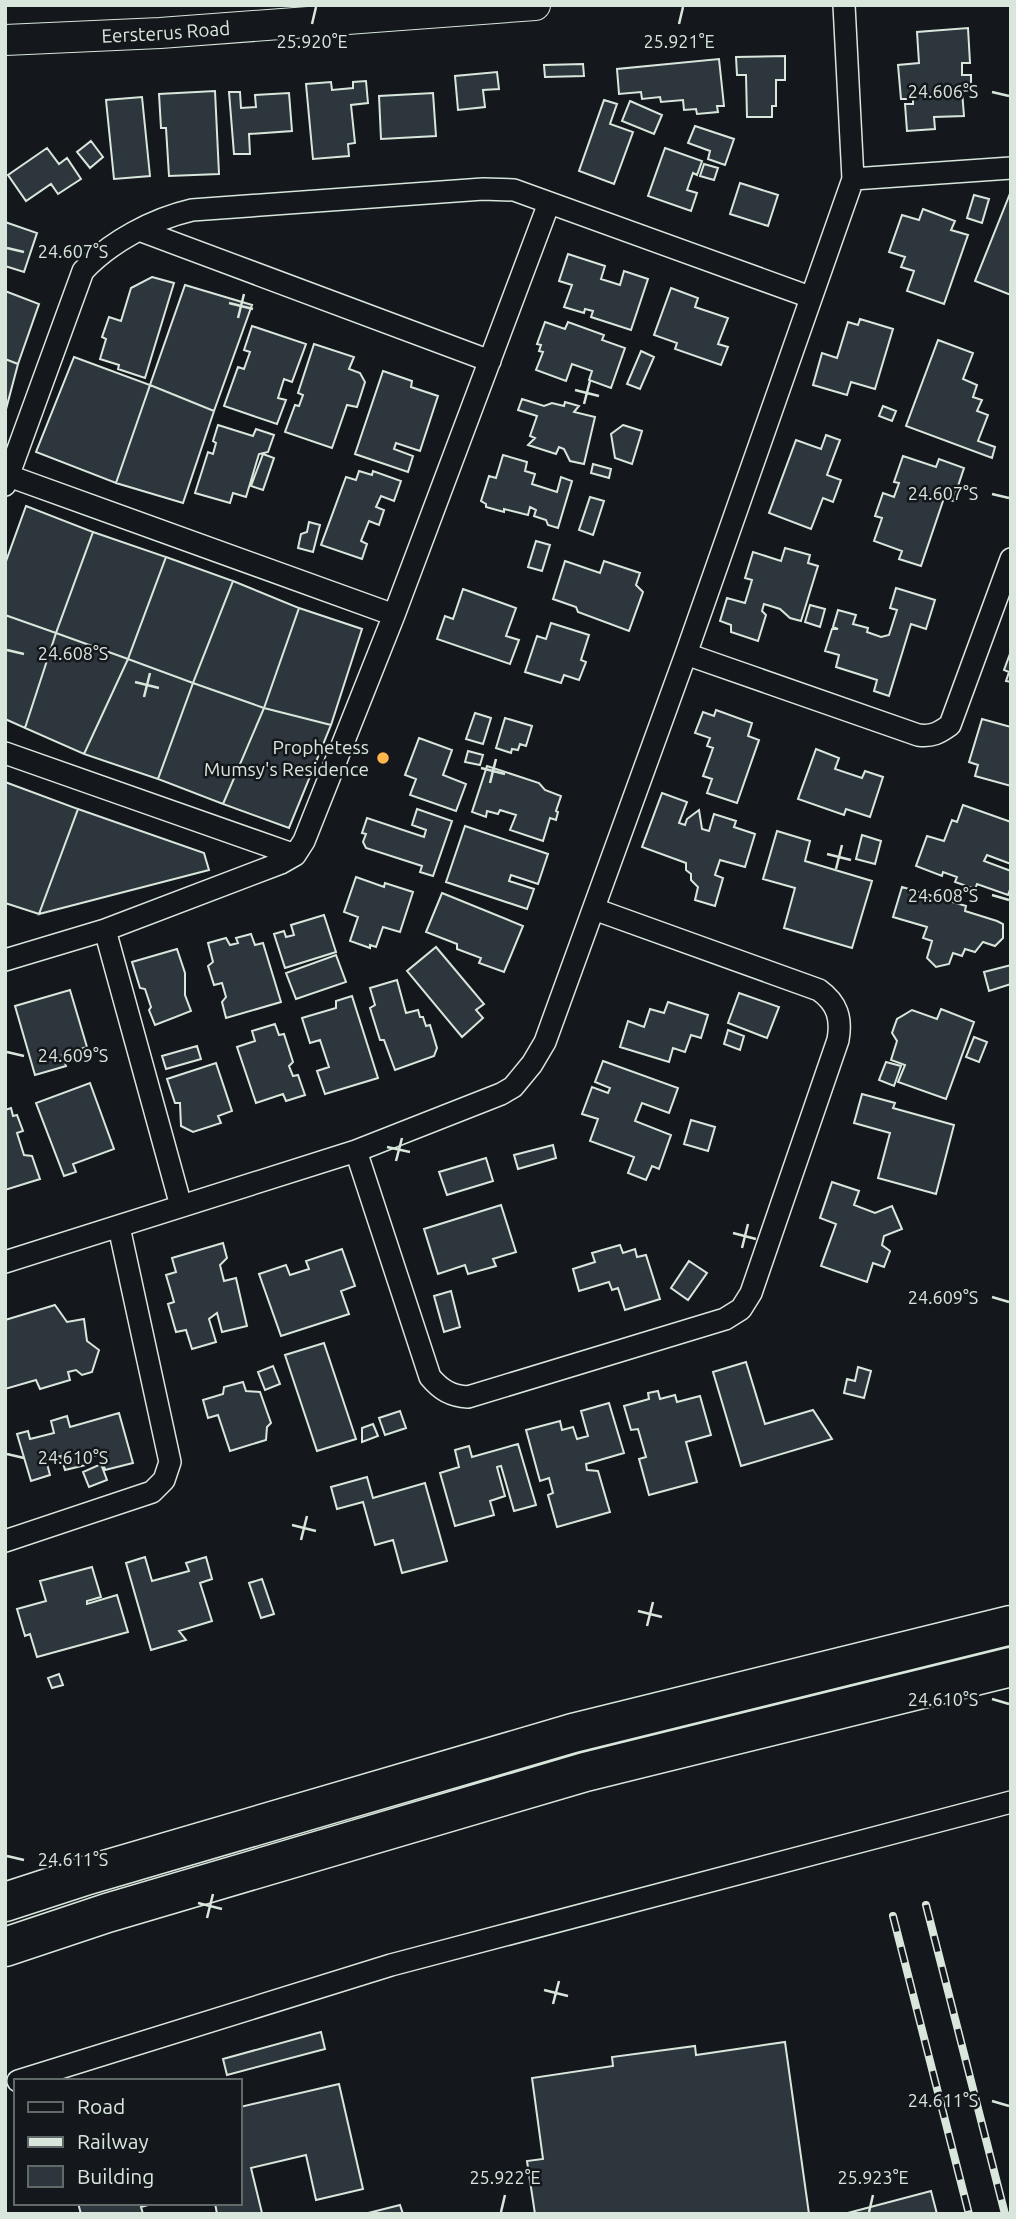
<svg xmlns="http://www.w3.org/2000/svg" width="1016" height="2219" viewBox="0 0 1016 2219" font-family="Ubuntu,sans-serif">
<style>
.building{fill:#2c363c;stroke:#d8e6dc;stroke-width:2}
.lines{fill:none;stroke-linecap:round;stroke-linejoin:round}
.street-casing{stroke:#d8e6dc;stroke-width:24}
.secondary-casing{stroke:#d8e6dc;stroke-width:32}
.highway-casing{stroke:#d8e6dc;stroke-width:41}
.street{stroke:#14181c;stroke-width:21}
.secondary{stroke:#14181c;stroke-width:30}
.highway{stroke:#14181c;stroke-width:38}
.rail-casing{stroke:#d8e6dc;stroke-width:8}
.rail{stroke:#14181c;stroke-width:5;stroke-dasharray:16;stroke-linecap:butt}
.ticks{fill:none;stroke:#d8e6dc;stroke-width:2.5}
.poi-dot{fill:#ffb74d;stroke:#14181c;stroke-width:2.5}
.labels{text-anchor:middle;stroke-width:5;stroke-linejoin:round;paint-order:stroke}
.street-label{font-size:19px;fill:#d8e6dc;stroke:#14181c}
.poi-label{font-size:19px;fill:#d8e6dc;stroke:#14181c;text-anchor:end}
.ticks-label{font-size:18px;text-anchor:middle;fill:#d8e6dc;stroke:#14181c;stroke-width:5;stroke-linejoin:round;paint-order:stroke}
</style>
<rect width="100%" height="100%" fill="#14181c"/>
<path class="building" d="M968,28L970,63H962V75H971V90L962,91L964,116L934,117L935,129L907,131L905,104H913V99H901L898,65L919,63L917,32Z
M785,56V80H776V106H772V117H747L746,75H737L736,57Z
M719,59L724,106H717L718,112L697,114L696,109L684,110L683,100L661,102L660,97L642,99L641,92L619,94L617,69Z
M583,64L584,76L545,77L544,65Z
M497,72L499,89L483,90L485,107L458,110L455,76Z
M366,81L368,103L351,105L355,143L348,144L349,156L313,159L306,84L331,82L332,90L353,88V82Z
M215,91L219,174L169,176L166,128H161L159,94Z
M229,92H240L241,108L256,107L255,95L289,93L292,131L249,134L250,154H234Z
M433,93L436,136L381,139L379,96Z
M142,97L150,176L114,179L106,100Z
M604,100L617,104L610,124L633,132L614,184L579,171Z
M630,101L662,115L654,134L622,121Z
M695,126L734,139L725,165L708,159L710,151L688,143Z
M91,141L103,157L90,168L77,152Z
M47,148L59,164L67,158L81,179L58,194L51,184L26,201L8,175Z
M665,148L702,161L697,175L693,173L687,190L697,193L691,211L648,196Z
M704,164L718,168L714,180L700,176Z
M740,183L778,195L768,226L730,214Z
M1011,191V295L975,281Z
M974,195L989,199L982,223L967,218Z
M923,209L955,221L951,230L968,235L944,304L907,291L914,271L901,267L905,257L889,252L902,215L919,220Z
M5,222L37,233L24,272L5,266Z
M568,254L605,266L601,279L620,285L624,271L648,279L631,330L591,317L593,311L585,309L584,313L564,307L572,285L559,281Z
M152,277L174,283L145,378L118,369L119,365L100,359L106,339L102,337L109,317L121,321L131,288Z
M185,285L252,305L214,411L150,385Z
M671,288L698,298L695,307L728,318L718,344L728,347L721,365L675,349L677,343L654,335Z
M5,291L39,304L18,364L5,359Z
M860,319L893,329L875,389L851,382L847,395L813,385L822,353L837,358L848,322L858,325Z
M545,322L565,329L568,322L604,335L602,340L625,348L611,388L589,380L592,371L572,364L566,381L536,370L543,352L539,351L541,345L537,344Z
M252,326L306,344L292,382L284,379L278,398L286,400L277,424L224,406L238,367L244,369L250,352L244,350Z
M938,340L973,353L963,379L977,385L973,397L982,400L977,411L988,415L978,441L995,447L992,458L906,426Z
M314,344L354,357L349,369L360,373L365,382L357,407L347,405L332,448L285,432L295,405L299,406L303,395L298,393Z
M641,351L654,357L640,389L627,384Z
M74,357L150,385L116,483L36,452Z
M5,359L18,364L5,413Z
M383,371L412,381L411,387L438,396L420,451L396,443L394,449L413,456L408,472L355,454Z
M150,385L214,411L183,503L116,483Z
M522,399L544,406L552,403L564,406L565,402L579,406L574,412L595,417L584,464L570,461L564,449L559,447L556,454L528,445L535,438L530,436L537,416L518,410Z
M883,406L896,411L892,421L879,416Z
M218,425L253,436L256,429L274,435L268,452L259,454L246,497L233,493L230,503L195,493L208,452L213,454L216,443L213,441Z
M623,425L642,431L632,464L615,458L611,434Z
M826,435L840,440L827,475L841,480L833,502L823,498L811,529L769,513L796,440L821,449Z
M263,454L274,458L263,490L251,486Z
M503,455L527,462L525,471L535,474L532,484L557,492L561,477L572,481L558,528L548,525L546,520L534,516L536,510L530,507L528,515L504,509V512L486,507V504L481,501L489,476L496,478Z
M903,456L936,467L939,459L964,468L953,501L944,498L921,566L899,559L902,551L874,541L882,518L875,516L883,493L894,497L899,483L894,482Z
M593,464L611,469L609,478L591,473Z
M359,471L372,475L373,471L401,481L394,501L381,496L376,507L384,510L379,525L369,521L361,541L367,544L362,559L321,545L346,477L356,480Z
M590,497L604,501L593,535L579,530Z
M26,506L93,532L56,633L5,615V564Z
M309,522L320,525L313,552L298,548L301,534L307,532Z
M93,532L166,557L128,659L56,633Z
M536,541L550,545L542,571L528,567Z
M785,548L810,555L808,563L818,566L801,621L790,618L780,609L764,604L762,611L766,615L758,641L731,632V625L720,621L727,598L745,603L752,580L745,578L753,552L781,561Z
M166,557L233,581L193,683L128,659Z
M565,561L600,573L604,561L640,573L636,585L643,592L629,631L578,612L576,607L553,599Z
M233,581L299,608L264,708L193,683Z
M896,588L935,600L926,629L911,624L889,696L874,691L877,680L836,667L839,655L825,651L832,629H838L833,627L838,610L856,615L853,624L868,628L867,632L881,637L889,635L897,610L890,608Z
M463,589L516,608L506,636L519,640L510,664L437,639L445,616L453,619Z
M810,605L825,609L820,627L805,622Z
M299,608L362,629L331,725L264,708Z
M5,615L56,633L25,728L5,719Z
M551,623L589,635L581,660L586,662L579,680L564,675L561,683L525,672L537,636L546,639Z
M56,633L128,659L84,754L25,728Z
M1011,651V682L1006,681L1009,672L1004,670Z
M128,659L193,683L158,779L84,754Z
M193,683L264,708L223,804L158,779Z
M264,708L331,725L289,828L223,804Z
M716,710L752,723L748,736L759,740L737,803L707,793L712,779L703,776L713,748L707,746L710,738L695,733L703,712L714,716Z
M475,713L491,718L483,744L466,739Z
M505,718L532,726L526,746L520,744L518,750L512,749L511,753L496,748Z
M982,719L1011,727V786L975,776L978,765L969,762Z
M419,738L452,750L443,775L466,784L456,811L410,795L416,779L405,775Z
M816,749L839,758L835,769L862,778L865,771L883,777L870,817L846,809L844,815L798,799Z
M468,751L483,755L480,765L465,762Z
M487,766L539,783L545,790L561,796L556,811L558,812L556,820L550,818L543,841L510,830L516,815L500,810L498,814L487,811L486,817L472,812Z
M5,782L78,809L39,914L5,903Z
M662,793L687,802L679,823L685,825L687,819L699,810L702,829L709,831L714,814L736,821L734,827L755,834L745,867L720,860L715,875L723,878L715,906L695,900L698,887L691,880V874L686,870V863L642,847Z
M963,805L1011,822V864L987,855L984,861L1011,871V887L1008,895L977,884L975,889L955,882L957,877L943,872L942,876L916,866L927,836L944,841L952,820L957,822Z
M78,809L204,853L209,870L39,914Z
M417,809L452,821L433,876L420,872L422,866L366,848L363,842L366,834L362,833L367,818L424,837L426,830L412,825Z
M465,826L548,854L538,884L511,875L509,881L534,889L527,909L446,882Z
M777,831L810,841L805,861L872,881L852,948L784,928L795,888L763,879Z
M862,835L881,841L875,864L856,859Z
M356,877L384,887L385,883L413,892L400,932L383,927L376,947L370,945V948L350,941L358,917L344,912Z
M902,887L966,906L965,911L997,921L1003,924V938L995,946L983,942L975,952L965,949L962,956L953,953L949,964L936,967L927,958L932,941L923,938L927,927L893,917Z
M442,893L523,926L504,972L479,963L481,958L457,949V944L426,932Z
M324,915L336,952L285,968L274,934L284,931L286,937L294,935L291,925Z
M251,934L255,945L263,943L281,1002L226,1018L222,1002L226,997L222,983L214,985L208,966L213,962L208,943L226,938L230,945L238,943L236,938Z
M436,947L484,1004L476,1010L483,1018L462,1037L407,971Z
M177,949L185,973V995L191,1011L155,1025L149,1010L151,1007L145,989L140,988L132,962Z
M336,955L346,982L296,999L286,973Z
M1011,965V984L989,991L984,972Z
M397,980L406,1013L418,1010L420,1017H423L426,1026L430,1025L437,1048L434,1056L395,1070L384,1040H380L370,1008L375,1005L370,988Z
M70,990L87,1047L62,1055L66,1066L35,1075L15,1006Z
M739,993L779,1007L767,1038L728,1023Z
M352,996L378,1078L325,1094L317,1071L329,1067L320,1040L310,1043L302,1018L336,1008V1001Z
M668,1002L708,1015L701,1038L691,1035L685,1052L673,1048L669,1062L620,1047L628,1021L644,1027L650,1009L664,1013Z
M941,1009L974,1022L946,1099L898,1082L905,1065L891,1060L897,1041L892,1033L897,1019L912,1010L937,1019Z
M275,1024L279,1035L284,1034L293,1062L289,1066L293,1076L298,1075L305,1095L286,1101L283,1094L256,1103L237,1047L255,1041L252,1031Z
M728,1030L744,1036L740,1050L724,1044Z
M974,1037L987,1042L979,1062L966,1057Z
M197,1046L201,1059L166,1069L162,1056Z
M603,1061L678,1088L669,1113L642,1103L635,1121L671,1135L659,1169L652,1166L646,1180L628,1173L634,1157L590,1141L598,1119L582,1114L592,1087L608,1093L610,1088L595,1082Z
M886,1062L901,1066L894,1086L879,1080Z
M216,1063L232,1111L218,1116L221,1123L193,1132L181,1126L180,1103H175L167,1079Z
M90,1083L114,1149L73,1164L76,1172L64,1176L36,1103Z
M862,1094L895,1103L893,1108L954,1125L936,1194L878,1178L890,1133L854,1123Z
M11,1108L13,1116L17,1115L23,1131L17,1133L24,1155L32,1156L40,1179L5,1190V1110Z
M691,1120L715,1127L708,1151L684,1144Z
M553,1145L556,1158L518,1169L514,1155Z
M486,1158L493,1181L447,1195L439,1172Z
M832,1182L859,1191L854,1205L875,1213L892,1206L902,1229L884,1236L882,1245L890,1251L884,1267L873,1263L867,1282L821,1266L836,1224L820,1218Z
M501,1205L516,1252L493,1259L496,1266L468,1274L465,1265L438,1274L424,1229Z
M223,1243L227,1258L220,1265L224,1281L236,1278L247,1326L222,1332L217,1313L209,1319L216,1342L192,1349L186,1330L176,1332L168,1304L174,1302L166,1275L176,1272L172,1258Z
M620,1245L623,1253L635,1249L637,1257L646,1255L660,1299L625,1310L618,1288L612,1290L609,1282L579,1291L573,1269L595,1262L592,1253Z
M342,1249L355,1286L341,1291L349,1314L281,1336L259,1274L286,1265L290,1275L309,1269L306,1261Z
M689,1261L707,1273L688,1300L671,1288Z
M451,1291L460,1327L444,1332L434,1296Z
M55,1305L67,1322L84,1319L87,1341L99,1350L92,1372L82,1375L76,1370L68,1372L70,1380L40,1389L36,1380L5,1389V1320Z
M324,1343L356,1439L317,1451L285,1355Z
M746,1362L765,1424L813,1410L832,1439L741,1466L713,1372Z
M273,1366L280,1384L265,1390L258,1372Z
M858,1367L871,1371L864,1398L844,1393L847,1379L855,1381Z
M243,1382L246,1391L260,1392L271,1423L267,1427L266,1440L230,1451L218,1415L208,1418L203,1400L223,1394L224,1387Z
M658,1391L660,1399L675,1395L677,1402L700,1396L711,1435L686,1442L697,1482L649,1495L639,1459L646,1457L638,1429L631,1430L624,1406L649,1399L648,1393Z
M609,1403L624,1453L586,1464L587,1470L598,1471L610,1512L557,1527L548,1495L553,1493L549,1478L540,1481L526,1430L560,1421L562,1430L573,1427L577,1439L588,1436L581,1411Z
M400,1411L406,1428L385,1435L379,1418Z
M119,1413L133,1463L105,1470L101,1454L86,1458V1465L65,1470L61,1456L46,1460L50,1475L31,1481L17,1434L28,1431L30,1439L54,1433L51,1421L67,1416L70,1427Z
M373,1424L378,1436L362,1442V1428Z
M518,1444L536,1505L514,1511L501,1466L497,1467L505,1496L490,1501L494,1515L455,1526L440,1473L459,1467L455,1450L469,1446L472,1457Z
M101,1464L107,1480L89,1487L83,1472Z
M367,1477L373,1498L425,1483L447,1561L402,1573L393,1540L375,1545L363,1502L337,1509L331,1487Z
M145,1557L152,1581L189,1571L186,1563L206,1557L212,1579L200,1583L212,1621L179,1631L186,1640L151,1650L126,1563Z
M92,1567L101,1597L87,1601V1604L117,1595L128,1632L37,1657L30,1634L25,1636L17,1609L46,1601L40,1581Z
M262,1579L274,1614L261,1618L249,1583Z
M59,1674L63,1685L52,1688L48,1678Z
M321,2032L325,2049L227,2075L223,2059Z
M785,2042L809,2214H535L527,2161L543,2159L532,2078L613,2066L612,2057L695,2046L696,2055Z
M339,2084L363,2189L316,2200L306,2155L251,2168L262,2213L217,2214L215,2203H240V2107Z
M931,2191L937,2214H844Z
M78,2203H155L141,2207L143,2214H81Z
M400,2205L403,2214H369L368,2213Z"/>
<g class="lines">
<g class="street-casing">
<path id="street" d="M853,179L1011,168
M139,230L490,361
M9,476L394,615
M5,485L83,271C110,242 153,219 192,210L483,189L514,190L810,297
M686,654L918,735C932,737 939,733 950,725L1011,559
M5,753L295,855
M105,930L181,1206
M5,960L105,930L281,863L295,855L304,841L394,615L549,203
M356,1151L430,1377C441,1390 451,1396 468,1397L725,1319L741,1309L751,1293L838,1040C842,1018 837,1003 819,990L594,909
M5,1262L356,1151L501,1094L513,1087L532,1064L545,1042L686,654L853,179L844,5
M5,1541L152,1492L164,1480L170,1462L119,1227
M18,2081L391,1965L1011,1802"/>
</g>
<g class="secondary-casing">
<g id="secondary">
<path id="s1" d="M5,40L160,33L535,5"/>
</g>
</g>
<g class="highway-casing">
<path id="highway" d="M5,1902L88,1875L573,1733L1011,1625
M5,1947L107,1913L585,1772L1011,1667"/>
</g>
<use href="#street" class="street"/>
<use href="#secondary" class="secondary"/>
<use href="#highway" class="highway"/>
<g class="rail-casing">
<path id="rail" d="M926,1905L1005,2214
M893,1916L969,2214"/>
</g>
<use href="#rail" class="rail"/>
</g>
<path class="ticks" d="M312,24L316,7M679,24L683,7M992,92L1009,96M7,248L24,252M229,303L253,309M238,318L244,294M575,390L599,396M584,404L590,381M992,494L1009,498M7,650L24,654M135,682L159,688M144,697L150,673M481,768L505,774M490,783L496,759M827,854L851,860M836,869L842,845M992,895L1009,900M7,1052L24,1056M387,1147L410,1152M396,1161L402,1138M733,1233L756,1239M742,1248L748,1224M992,1297L1009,1302M7,1454L24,1458M292,1525L316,1531M301,1540L307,1516M638,1611L662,1617M647,1626L653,1602M992,1699L1009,1704M7,1856L24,1860M198,1903L222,1909M207,1918L213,1894M544,1990L568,1996M553,2004L559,1981M992,2101L1009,2106M501,2212L505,2195M869,2212L873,2195"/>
<circle class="poi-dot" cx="383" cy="758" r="7"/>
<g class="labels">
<g class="street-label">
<text dy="7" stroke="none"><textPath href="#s1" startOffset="161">Eersterus Road</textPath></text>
</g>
<g class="poi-label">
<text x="369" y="754">Prophetess<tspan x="369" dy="22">Mumsy's Residence</tspan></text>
</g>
</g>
<g class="ticks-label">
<text x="312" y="48">25.920°E</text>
<text x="679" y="48">25.921°E</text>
<text x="943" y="98">24.606°S</text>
<text x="73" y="258">24.607°S</text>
<text x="943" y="500">24.607°S</text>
<text x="73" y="660">24.608°S</text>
<text x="943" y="902">24.608°S</text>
<text x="73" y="1062">24.609°S</text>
<text x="943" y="1304">24.609°S</text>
<text x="73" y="1464">24.610°S</text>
<text x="943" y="1706">24.610°S</text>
<text x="73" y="1866">24.611°S</text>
<text x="943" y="2107">24.611°S</text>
<text x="505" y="2184">25.922°E</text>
<text x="873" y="2184">25.923°E</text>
</g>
<rect width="1016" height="2219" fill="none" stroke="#d8e6dc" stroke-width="14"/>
<rect x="14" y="2079" width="228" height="126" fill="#14181c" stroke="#626a69" stroke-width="2"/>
<rect x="28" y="2102" width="35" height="10" fill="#14181c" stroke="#626a69" stroke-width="2"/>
<text x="77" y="2114" font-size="21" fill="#d8e6dc">Road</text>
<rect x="28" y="2137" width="35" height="10" fill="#d8e6dc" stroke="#626a69" stroke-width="2"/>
<text x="77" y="2149" font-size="21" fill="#d8e6dc">Railway</text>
<rect x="28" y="2166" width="35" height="21" fill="#2c363c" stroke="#626a69" stroke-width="2"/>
<text x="77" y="2184" font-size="21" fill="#d8e6dc">Building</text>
</svg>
